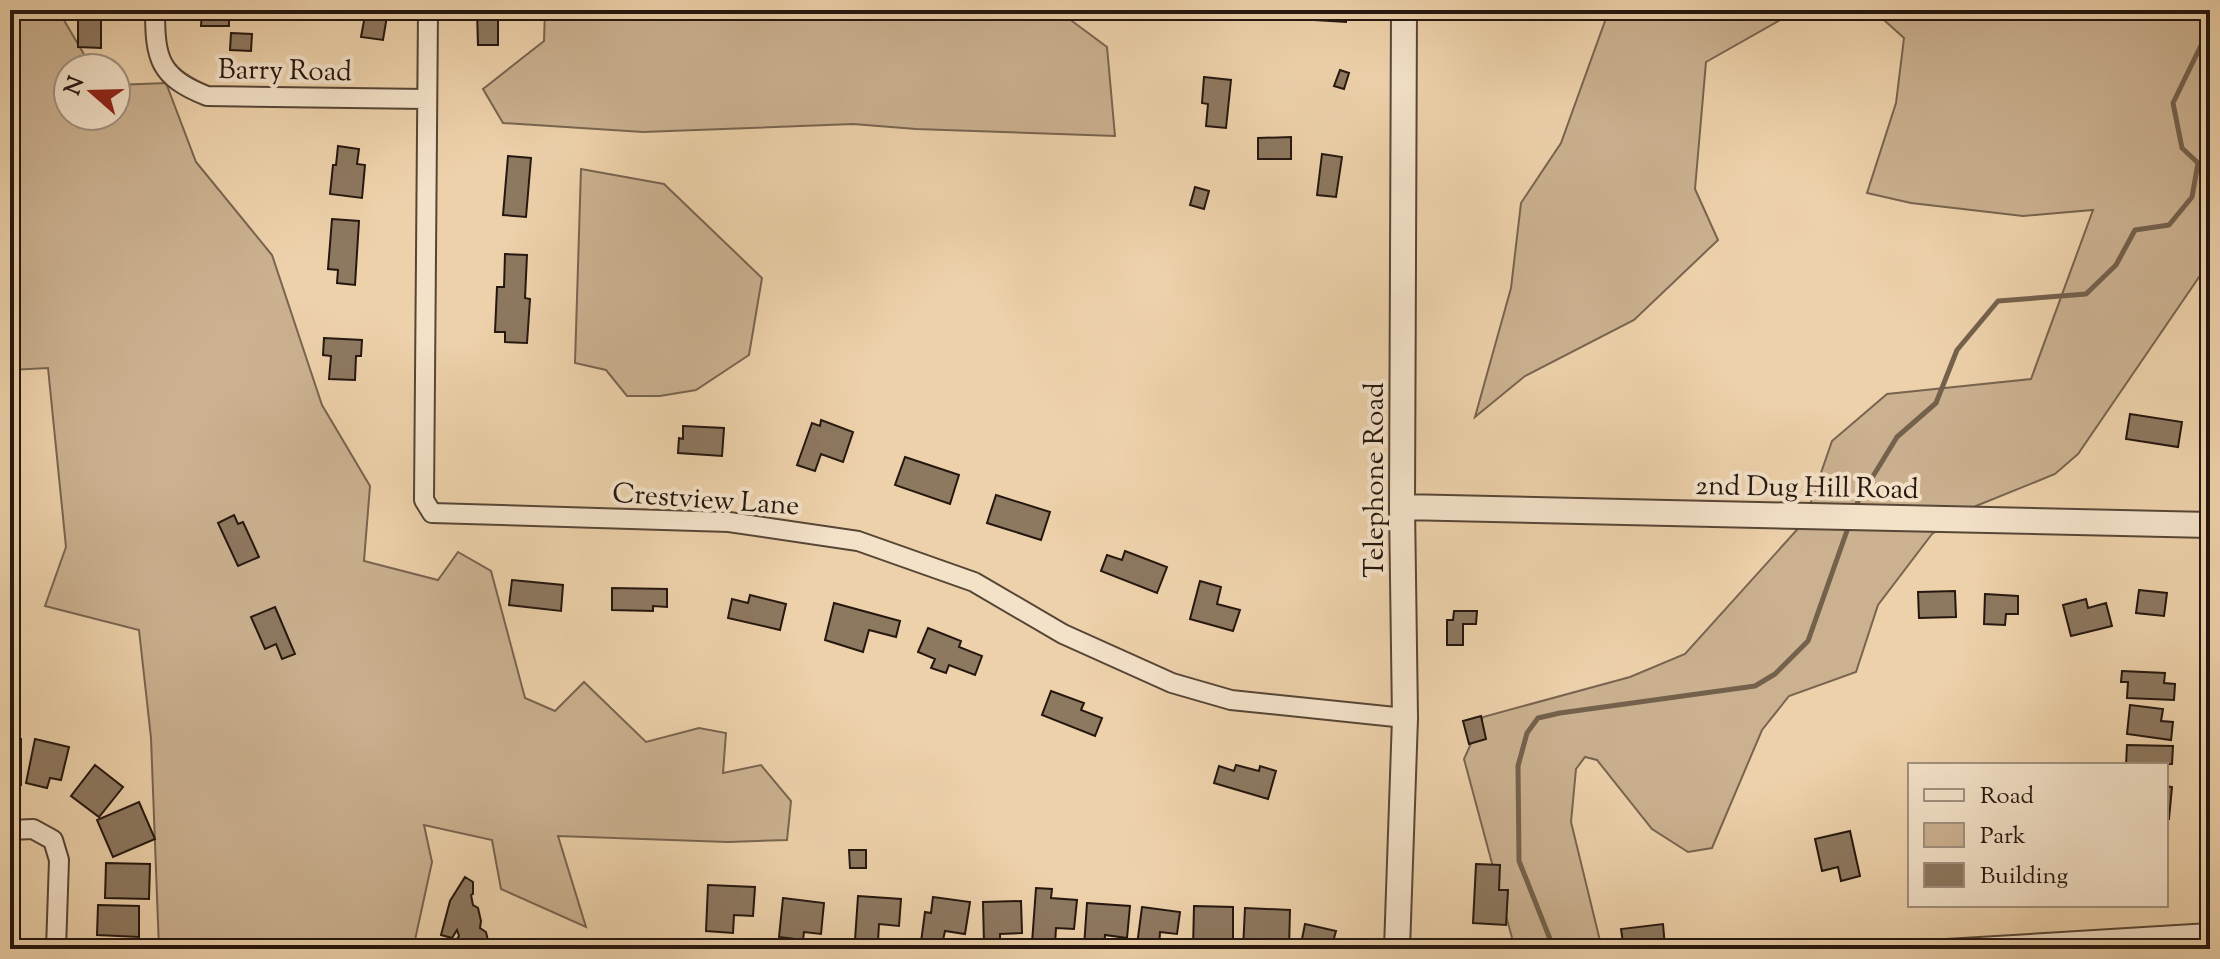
<svg xmlns="http://www.w3.org/2000/svg" width="2220" height="959" viewBox="0 0 2220 959" font-family="'Sorts Mill Goudy',serif">
<style>
.green{fill:#cbb190;stroke:#786450;stroke-width:2}
.lines{fill:none;stroke-linecap:round;stroke-linejoin:round}
.stream{stroke:#74614c;stroke-width:5}
.building{fill:#8d7860;stroke:#25170f;stroke-width:2}
.minor-casing{stroke:#574636;stroke-width:22}
.tertiary-casing{stroke:#574636;stroke-width:28}
.minor{stroke:#f3e1c8;stroke-width:18}
.tertiary{stroke:#f3e1c8;stroke-width:24}
.labels{text-anchor:middle;stroke-width:8;stroke-linejoin:round;paint-order:stroke}
.street-label{font-size:28px;fill:#25170f;stroke:#f3e1c8}
</style>
<rect width="100%" height="100%" fill="#edd1aa"/>
<filter id="stains"><feTurbulence type="fractalNoise" baseFrequency=".0025" numOctaves="4"/><feColorMatrix values="0 0 0 0 .2 0 0 0 0 .09 0 0 0 0 .02 0 0 0 .5 -.17"/></filter>
<radialGradient id="worn" r=".72"><stop offset=".6" stop-color="#630" stop-opacity="0"/><stop offset="1" stop-color="#630" stop-opacity=".3"/></radialGradient>
<path class="green" d="M10,10H58L92,68H68V116H116V85L166,83L196,162L272,255L322,405L370,486L364,561L438,580L458,552L491,571L525,698L555,711L584,682L646,742L699,728L726,733L723,773L761,765L791,801L787,840L728,842L558,836L586,927L501,889L492,840L424,825L432,862L413,949H159L151,738L139,630L45,606L66,547L48,368L10,370Z
M545,10H1077L1072,21L1107,47L1115,136L916,129L853,124L643,132L503,123L483,89L544,41Z
M1609,10H2210V261L2078,454L2055,474L1976,506L1932,534L1878,605L1856,672L1789,696L1762,730L1712,848L1688,852L1652,829L1597,760L1585,757L1576,769L1571,822L1602,949H1515L1464,759L1483,717L1630,677L1685,654L1804,522L1832,441L1887,394L2031,379L2093,210L2023,216L1911,203L1867,193L1896,103L1904,38L1875,12L1796,11L1706,62L1695,189L1718,240L1634,320L1525,376L1475,417L1511,288L1521,203L1561,143Z
M581,169L664,184L762,278L749,355L696,390L660,396H627L606,370L575,363Z"/>
<g class="lines">
<path class="stream" d="M1854,511L1859,499L1897,437L1936,403L1957,350L1998,301L2086,294L2116,265L2135,230L2169,225L2192,197L2198,163L2182,148L2173,103L2210,27
M1554,949L1519,861L1518,766L1527,733L1538,718L1560,713L1755,686L1775,674L1808,641L1849,525"/>
</g>
<path class="building" d="M78,10H101V48L78,47Z
M202,10H229V26H201Z
M366,10H388L383,40L361,37Z
M1316,10H1346V22L1315,20Z
M477,12H498V45H478Z
M231,33L252,34L251,51L230,50Z
M1340,70L1349,73L1344,89L1334,86Z
M1204,77L1231,80L1226,128L1206,126L1208,104L1202,103Z
M1291,137V159H1258V138Z
M338,146L359,149L357,164L365,165L362,198L330,194L333,165H336Z
M1322,154L1342,157L1336,197L1317,195Z
M508,156L531,158L526,217L503,215Z
M1195,187L1209,191L1204,209L1190,205Z
M332,219L359,221L355,285L337,283L338,270L328,269Z
M505,254L527,255L525,298L530,299L527,343L505,342V332H495L497,287H504Z
M324,338L362,340L361,356H356L355,380L329,379L331,356L323,355Z
M2130,414L2182,422L2178,447L2126,439Z
M821,420L853,432L843,462L821,454L815,471L797,465L812,423L820,426Z
M683,426L724,428L722,456L678,453L679,438L683,439Z
M905,457L959,475L950,504L895,485Z
M996,495L1050,512L1041,540L987,523Z
M234,515L238,524L243,522L259,557L238,566L218,523Z
M1125,551L1167,567L1157,593L1101,571L1107,555L1122,560Z
M512,580L563,585L561,611L509,605Z
M1200,581L1221,587L1217,604L1240,610L1233,631L1190,619Z
M612,588L667,589V607L653,606V611L612,610Z
M2139,590L2167,593L2164,616L2136,613Z
M1955,591L1956,617L1919,618L1918,592Z
M1985,594L2018,596V614H2006L2005,625L1984,624Z
M750,595L786,604L780,630L728,618L732,599L748,603Z
M2086,599L2088,608L2106,603L2112,626L2071,636L2063,605Z
M834,603L900,621L896,637L869,630L863,652L825,640Z
M275,607L295,654L282,659L276,644L265,649L251,617Z
M1454,611H1477L1476,624H1463V645H1447V620H1453Z
M928,628L961,641L959,647L982,656L975,675L949,665L946,673L931,668L935,659L918,652Z
M2122,671L2165,673L2164,683L2175,684L2174,700L2127,698L2128,682H2121Z
M1051,691L1084,703L1081,710L1102,718L1095,736L1042,715Z
M2130,705L2163,709L2161,721L2173,722L2171,740L2127,734Z
M1481,716L1486,739L1469,744L1463,721Z
M10,739H21V785H10Z
M35,739L69,747L61,780L50,778L47,788L26,783Z
M2127,745L2173,746L2172,764L2126,765Z
M95,765L123,787L99,817L71,796Z
M1236,765L1259,771L1260,766L1276,771L1268,799L1214,783L1219,766L1234,771Z
M2166,786L2172,787L2169,819L2166,818Z
M139,802L155,839L113,857L97,820Z
M1850,831L1860,876L1841,881L1838,867L1822,871L1815,839Z
M849,850H866V868H850Z
M106,863L150,864L149,899L105,898Z
M1476,864L1500,865L1499,890H1508L1506,925L1473,923Z
M465,877L473,882V894L471,895L473,905L478,908L481,921L480,928L486,932L490,949H456L452,946L459,936L457,930L452,938L441,935L450,901Z
M10,882L19,883L18,902L10,901Z
M708,885L755,887L753,916L734,915L733,933L706,931Z
M1036,888L1052,889L1051,898L1077,900L1074,929L1056,928L1055,944L1032,943Z
M858,896L901,899L899,926L879,924L878,942L855,940Z
M933,897L970,902L965,934L945,931L942,945L921,942L925,912L931,913Z
M783,898L824,903L821,934L804,932L803,940L779,937Z
M1021,901L1022,933L1000,934V943L984,944L983,902Z
M1087,903L1130,906L1127,938L1105,935L1104,948L1084,947Z
M98,905L139,906V937L97,935Z
M1194,906L1233,907V949H1193Z
M10,907H19L18,924H10Z
M1142,907L1180,912L1177,934L1160,932L1159,948L1137,945Z
M1245,908L1290,910L1289,949H1243Z
M1305,924L1336,931L1331,949L1301,944Z
M1663,924L1665,947L1624,949L1621,929Z
M101,941L142,942V949H101Z"/>
<g class="lines">
<g class="minor-casing">
<path id="minor" d="M155,10C155,59 159,77 207,96L427,99
M428,10L424,500L432,513L729,522L858,541L974,582L1063,634L1172,683L1231,700L1405,718
M10,830L33,829L53,840L59,860L56,949
M1946,949L2210,933"/>
</g>
<g class="tertiary-casing">
<path id="tertiary" d="M1402,507L2210,525
M1397,949L1405,718L1402,507L1404,10"/>
</g>
<use href="#minor" class="minor"/>
<use href="#tertiary" class="tertiary"/>
</g>
<g class="labels">
<g class="street-label">
<text transform="translate(285 69) rotate(1)" y="10">Barry Road</text>
<text transform="translate(1373 480) rotate(-90)" y="10">Telephone Road</text>
<text transform="translate(1807 486) rotate(1)" y="10">2nd Dug Hill Road</text>
<text transform="translate(706 498) rotate(4)" y="10">Crestview Lane</text>
</g>
</g>
<rect width="2220" height="959" fill="none" stroke="#edd1aa" stroke-width="40"/>
<rect x="12" y="12" width="2196" height="935" fill="none" stroke="#25170f" stroke-width="4"/>
<rect x="20" y="20" width="2180" height="919" fill="none" stroke="#25170f" stroke-width="2"/>
<rect x="1908" y="763" width="260" height="144" fill="#f3e1c8" stroke="#a1907e" stroke-width="2"/>
<rect x="1924" y="789" width="40" height="12" fill="#f3e1c8" stroke="#a1907e" stroke-width="2"/>
<text x="1980" y="803" font-size="24" fill="#25170f">Road</text>
<rect x="1924" y="823" width="40" height="24" fill="#cbb190" stroke="#a1907e" stroke-width="2"/>
<text x="1980" y="843" font-size="24" fill="#25170f">Park</text>
<rect x="1924" y="863" width="40" height="24" fill="#8d7860" stroke="#a1907e" stroke-width="2"/>
<text x="1980" y="883" font-size="24" fill="#25170f">Building</text>
<g transform="translate(92 92) rotate(290)"><circle r="38" fill="#f3e1c8" stroke="#a1907e" stroke-width="2"/>
<path d="M0-6L14 30L0 20L-14 30Z" fill="#8f2418"/>
<text y="-12" font-size="22" font-weight="bold" text-anchor="middle" fill="#25170f">N</text>
</g>
<rect width="100%" height="100%" filter="url(#stains)"/>
<rect width="100%" height="100%" fill="url(#worn)"/>
</svg>
